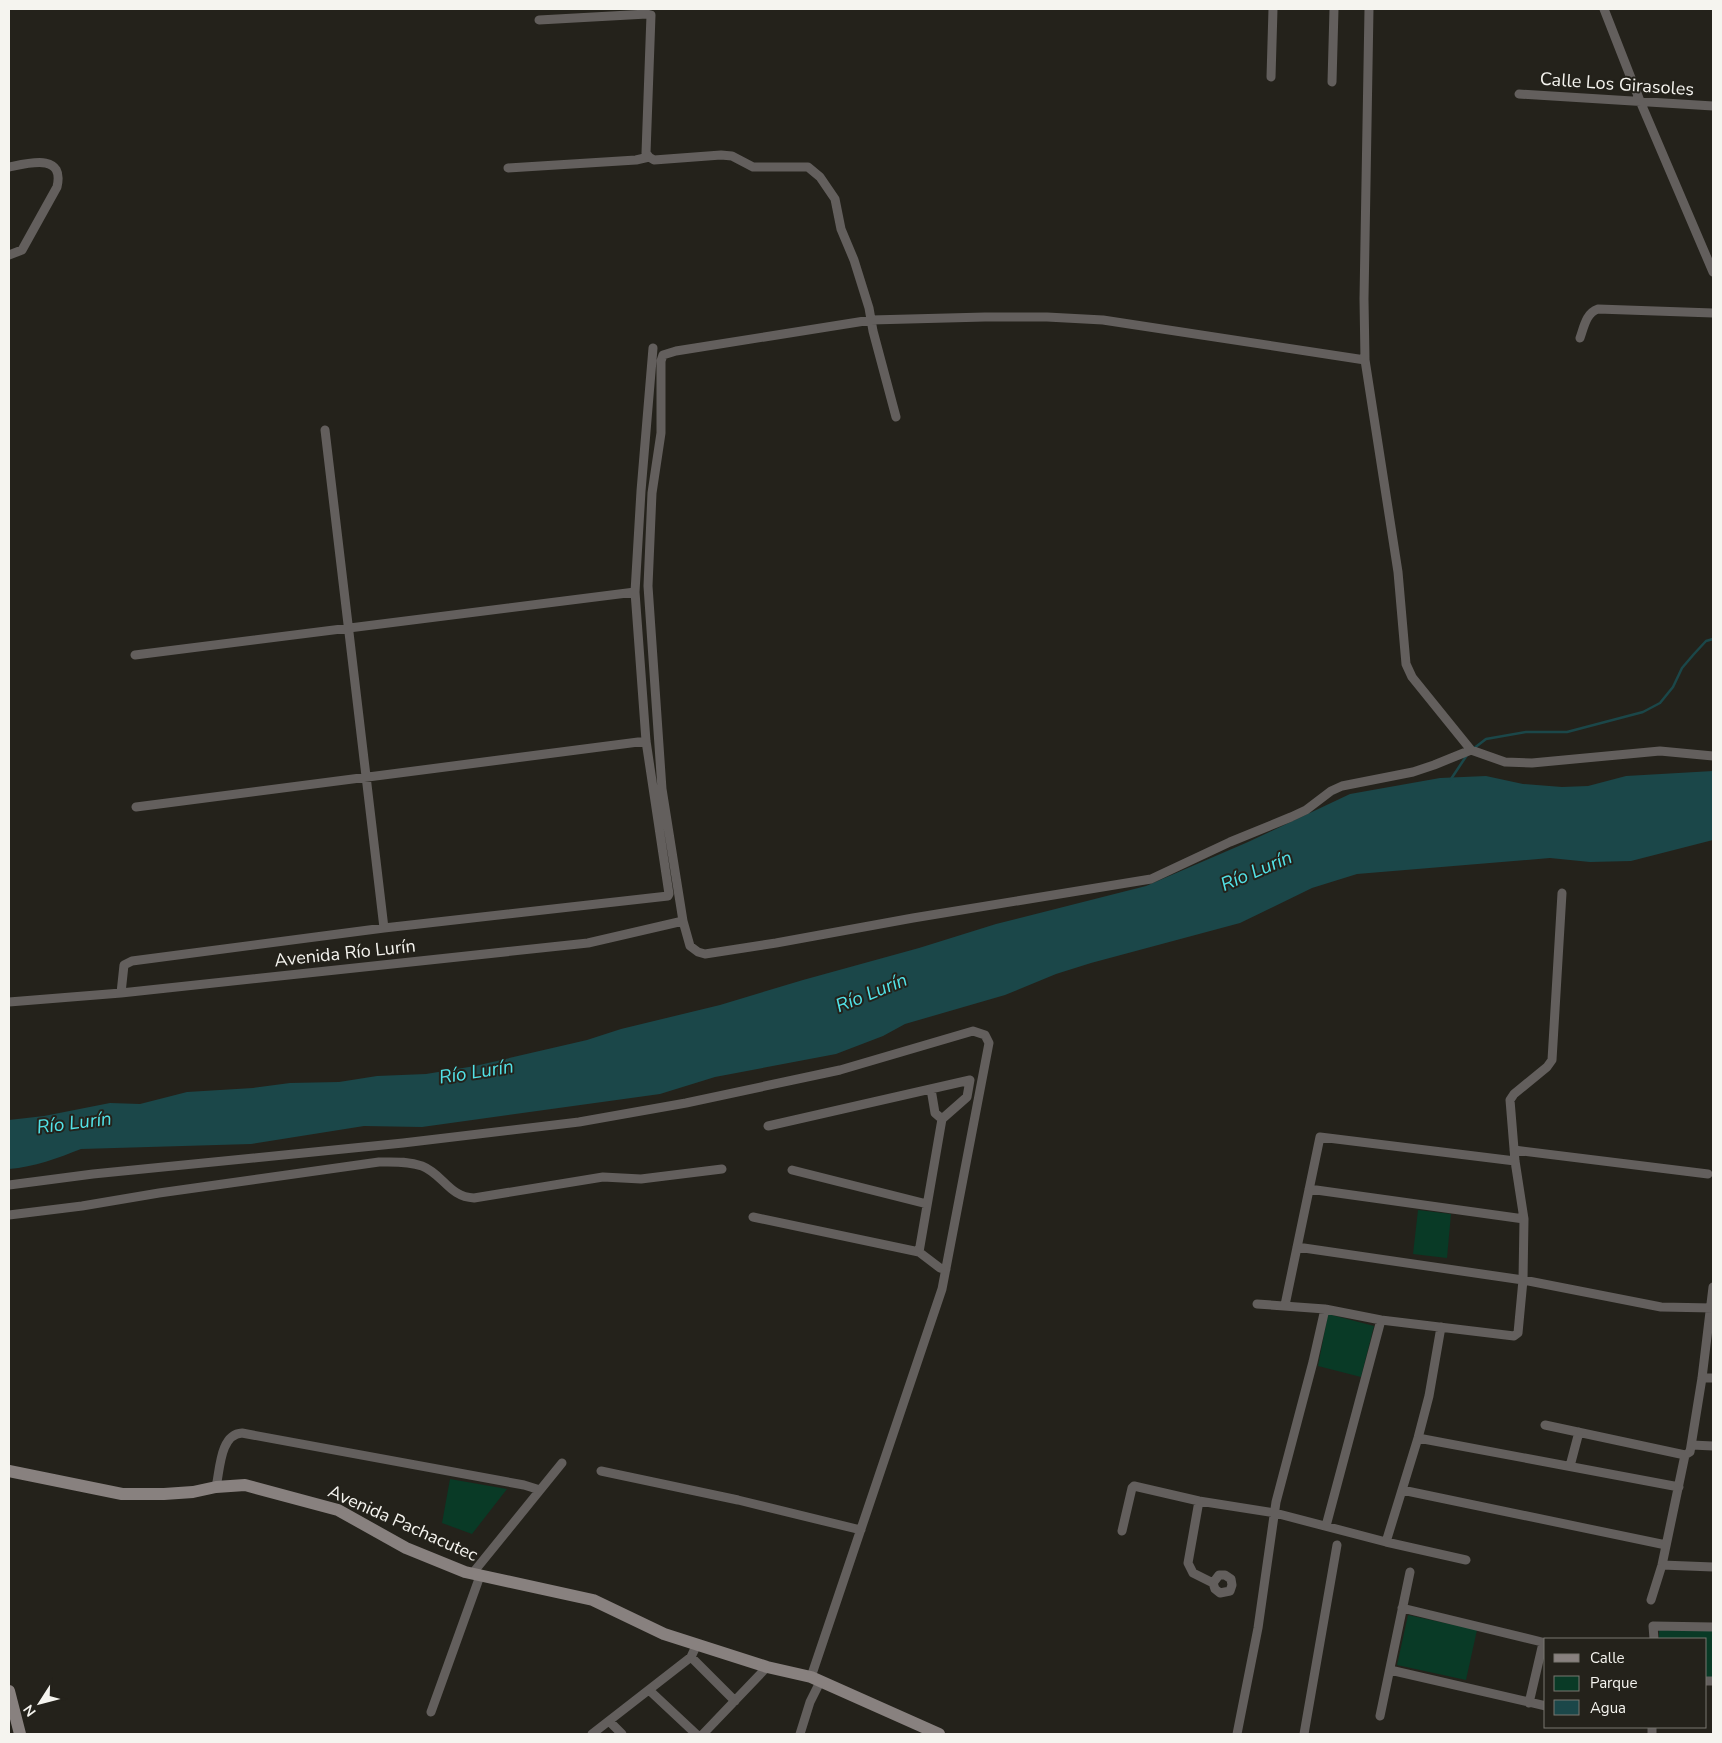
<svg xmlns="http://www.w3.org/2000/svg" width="1722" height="1743" viewBox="0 0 1722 1743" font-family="'Nunito Sans',sans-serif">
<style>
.green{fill:#093a26}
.water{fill:#1b4749}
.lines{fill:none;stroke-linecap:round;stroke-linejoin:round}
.stream{stroke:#1b4749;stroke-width:2.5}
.street{stroke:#635f5d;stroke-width:9}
.secondary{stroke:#88817f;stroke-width:12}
.labels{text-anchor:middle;stroke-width:4;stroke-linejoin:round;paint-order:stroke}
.street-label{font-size:18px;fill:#f5f4ef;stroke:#24221b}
.water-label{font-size:19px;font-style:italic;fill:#52e2e7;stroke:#24221b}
</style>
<rect width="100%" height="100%" fill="#24221b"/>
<path class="green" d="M1418,1210L1451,1214L1447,1258L1413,1254Z
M1328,1314L1374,1326L1361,1377L1318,1366Z
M450,1479L507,1489L472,1534L442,1523Z
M1408,1615L1477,1630L1466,1680L1397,1665Z
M1659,1629L1713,1630V1677H1706V1639H1659Z"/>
<path class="water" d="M1713,771V840L1631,861L1590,862L1550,858L1357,874L1312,888L1240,923L1091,963L1056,974L1005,995L905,1024L883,1036L836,1054L715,1077L660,1094L422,1127L364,1126L251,1144L81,1149C58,1158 34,1167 9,1169V1120L44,1116L110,1103L140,1104L187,1092L253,1088L290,1083L339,1082L377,1076L426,1074L475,1066L587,1040L621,1029L720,1005L803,980L919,948L996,924L1146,886L1248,842L1350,794L1440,778L1486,776L1523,784L1562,787L1588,786L1626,776Z"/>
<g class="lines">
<path class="stream" d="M1473,749L1486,739L1526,732H1567L1643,712L1660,703L1673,687L1682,668L1694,654L1706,641L1713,639
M1451,779L1467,755"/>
<path class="street" d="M1369,9L1364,299L1365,360L1398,572L1406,664L1412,677L1471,750
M1604,9L1640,101L1713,272
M539,20L647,14L651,15L646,153L649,157L654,160L721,155L732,156L753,167H808L820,177L835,199L841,229L854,260L869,308L873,331L896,417
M1271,77L1273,9
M1332,82L1334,9
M1519,94L1713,106
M9,167C29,163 65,153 57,187L22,250L9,255
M508,168L636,160L649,157
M1580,338C1584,327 1586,313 1598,309L1713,313
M1365,360L1103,320L1047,317H985L871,320L676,351L663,355L661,361V433L652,493L648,586L662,789L683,921L690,946L698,952L705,954L776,943L913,918L1151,879L1230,842L1291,817L1306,810L1331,791L1342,786L1413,772L1434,765L1471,750L1505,762L1532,763L1660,751L1713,756
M325,430L384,928
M135,655L635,592
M136,807L646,741
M121,993L124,965L132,961L384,928L668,896L669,894L646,741L635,592L641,491L653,348
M9,1002L121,993L588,943L683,921
M931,1089L935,1113L942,1119
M1514,1150L1708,1174
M792,1170L927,1204
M9,1185L93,1174L403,1143L579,1122L686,1103L840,1070L973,1031L985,1035L989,1043L942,1289L811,1677
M1309,1189L1524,1219
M9,1215L82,1206L159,1193L379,1162C393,1162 408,1161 422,1166C443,1174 449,1197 474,1198L603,1177L641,1179L722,1169
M753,1217L919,1252L942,1119L967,1097L970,1080L768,1126
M1297,1247L1523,1280L1661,1307L1713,1308
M919,1252L940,1268L946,1269
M1257,1304L1325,1309L1381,1320L1514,1336L1518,1333L1523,1280L1524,1219L1515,1161L1510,1100L1514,1094L1547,1067L1552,1060L1562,893
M1285,1305L1320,1137L1515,1161
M1702,1378H1713
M1545,1425L1685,1455L1690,1452L1702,1378L1713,1287
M1418,1438L1679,1487
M1692,1445L1713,1446
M1570,1466L1579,1432
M601,1471L738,1500L861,1530
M216,1487C220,1470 220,1434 242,1433L524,1485L540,1490
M1402,1490L1666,1545
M1199,1501L1188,1563L1193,1573L1213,1583L1215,1589L1220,1593L1230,1591L1232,1585L1231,1579L1225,1575H1219L1213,1583
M1326,1526L1381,1320
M1122,1531L1132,1488L1134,1486L1199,1501L1275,1513L1386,1542L1466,1560
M1386,1542L1418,1438L1429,1396L1441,1327
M1662,1565L1713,1567
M472,1574L562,1463
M1651,1600L1662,1565L1685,1455
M1402,1608L1546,1643
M1654,1639L1653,1626L1713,1627
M691,1657L735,1701
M1390,1670L1546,1706
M1706,1681H1713
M649,1690L696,1734
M1529,1703L1543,1643
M431,1712L480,1576
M1380,1716L1410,1572
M609,1721L622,1734
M592,1734L691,1657L697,1644
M703,1734L767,1667
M800,1734L810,1702L820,1682
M1237,1734L1258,1628L1276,1502L1313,1362L1325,1309
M1304,1734L1337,1545
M1652,1734V1727"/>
<path class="secondary" d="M9,1471L122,1494H164L193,1492L216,1487L245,1485L338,1510L406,1548L465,1572L593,1600L664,1634L767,1667L811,1677L939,1734
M9,1691L20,1734"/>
</g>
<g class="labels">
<g class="street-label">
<text transform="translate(1617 84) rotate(4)" y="6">Calle Los Girasoles</text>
<text transform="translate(345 953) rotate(-6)" y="6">Avenida Río Lurín</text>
<text transform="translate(403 1523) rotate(24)" y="6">Avenida Pachacutec</text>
</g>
<g class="water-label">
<text transform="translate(1256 870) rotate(-23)" y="7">Río Lurín</text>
<text transform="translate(871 992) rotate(-22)" y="7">Río Lurín</text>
<text transform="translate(476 1071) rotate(-9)" y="7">Río Lurín</text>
<text transform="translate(74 1122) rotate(-7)" y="7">Río Lurín</text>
</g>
</g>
<rect width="1722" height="1743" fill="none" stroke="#f5f4ef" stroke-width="20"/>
<rect x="1544" y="1638" width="162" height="90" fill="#24221b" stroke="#787670"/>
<rect x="1554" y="1654" width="25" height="8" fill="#88817f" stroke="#787670"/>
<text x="1590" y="1663" font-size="15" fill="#f5f4ef">Calle</text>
<rect x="1554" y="1676" width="25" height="15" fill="#093a26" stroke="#787670"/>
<text x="1590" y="1688" font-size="15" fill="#f5f4ef">Parque</text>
<rect x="1554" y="1700" width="25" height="15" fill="#1b4749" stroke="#787670"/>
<text x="1590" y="1713" font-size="15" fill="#f5f4ef">Agua</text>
<g transform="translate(40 1703) rotate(234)" stroke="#24221b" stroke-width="4" paint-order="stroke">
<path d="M0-4L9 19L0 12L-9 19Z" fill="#f5f4ef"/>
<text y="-8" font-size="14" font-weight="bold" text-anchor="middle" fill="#f5f4ef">N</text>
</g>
</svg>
